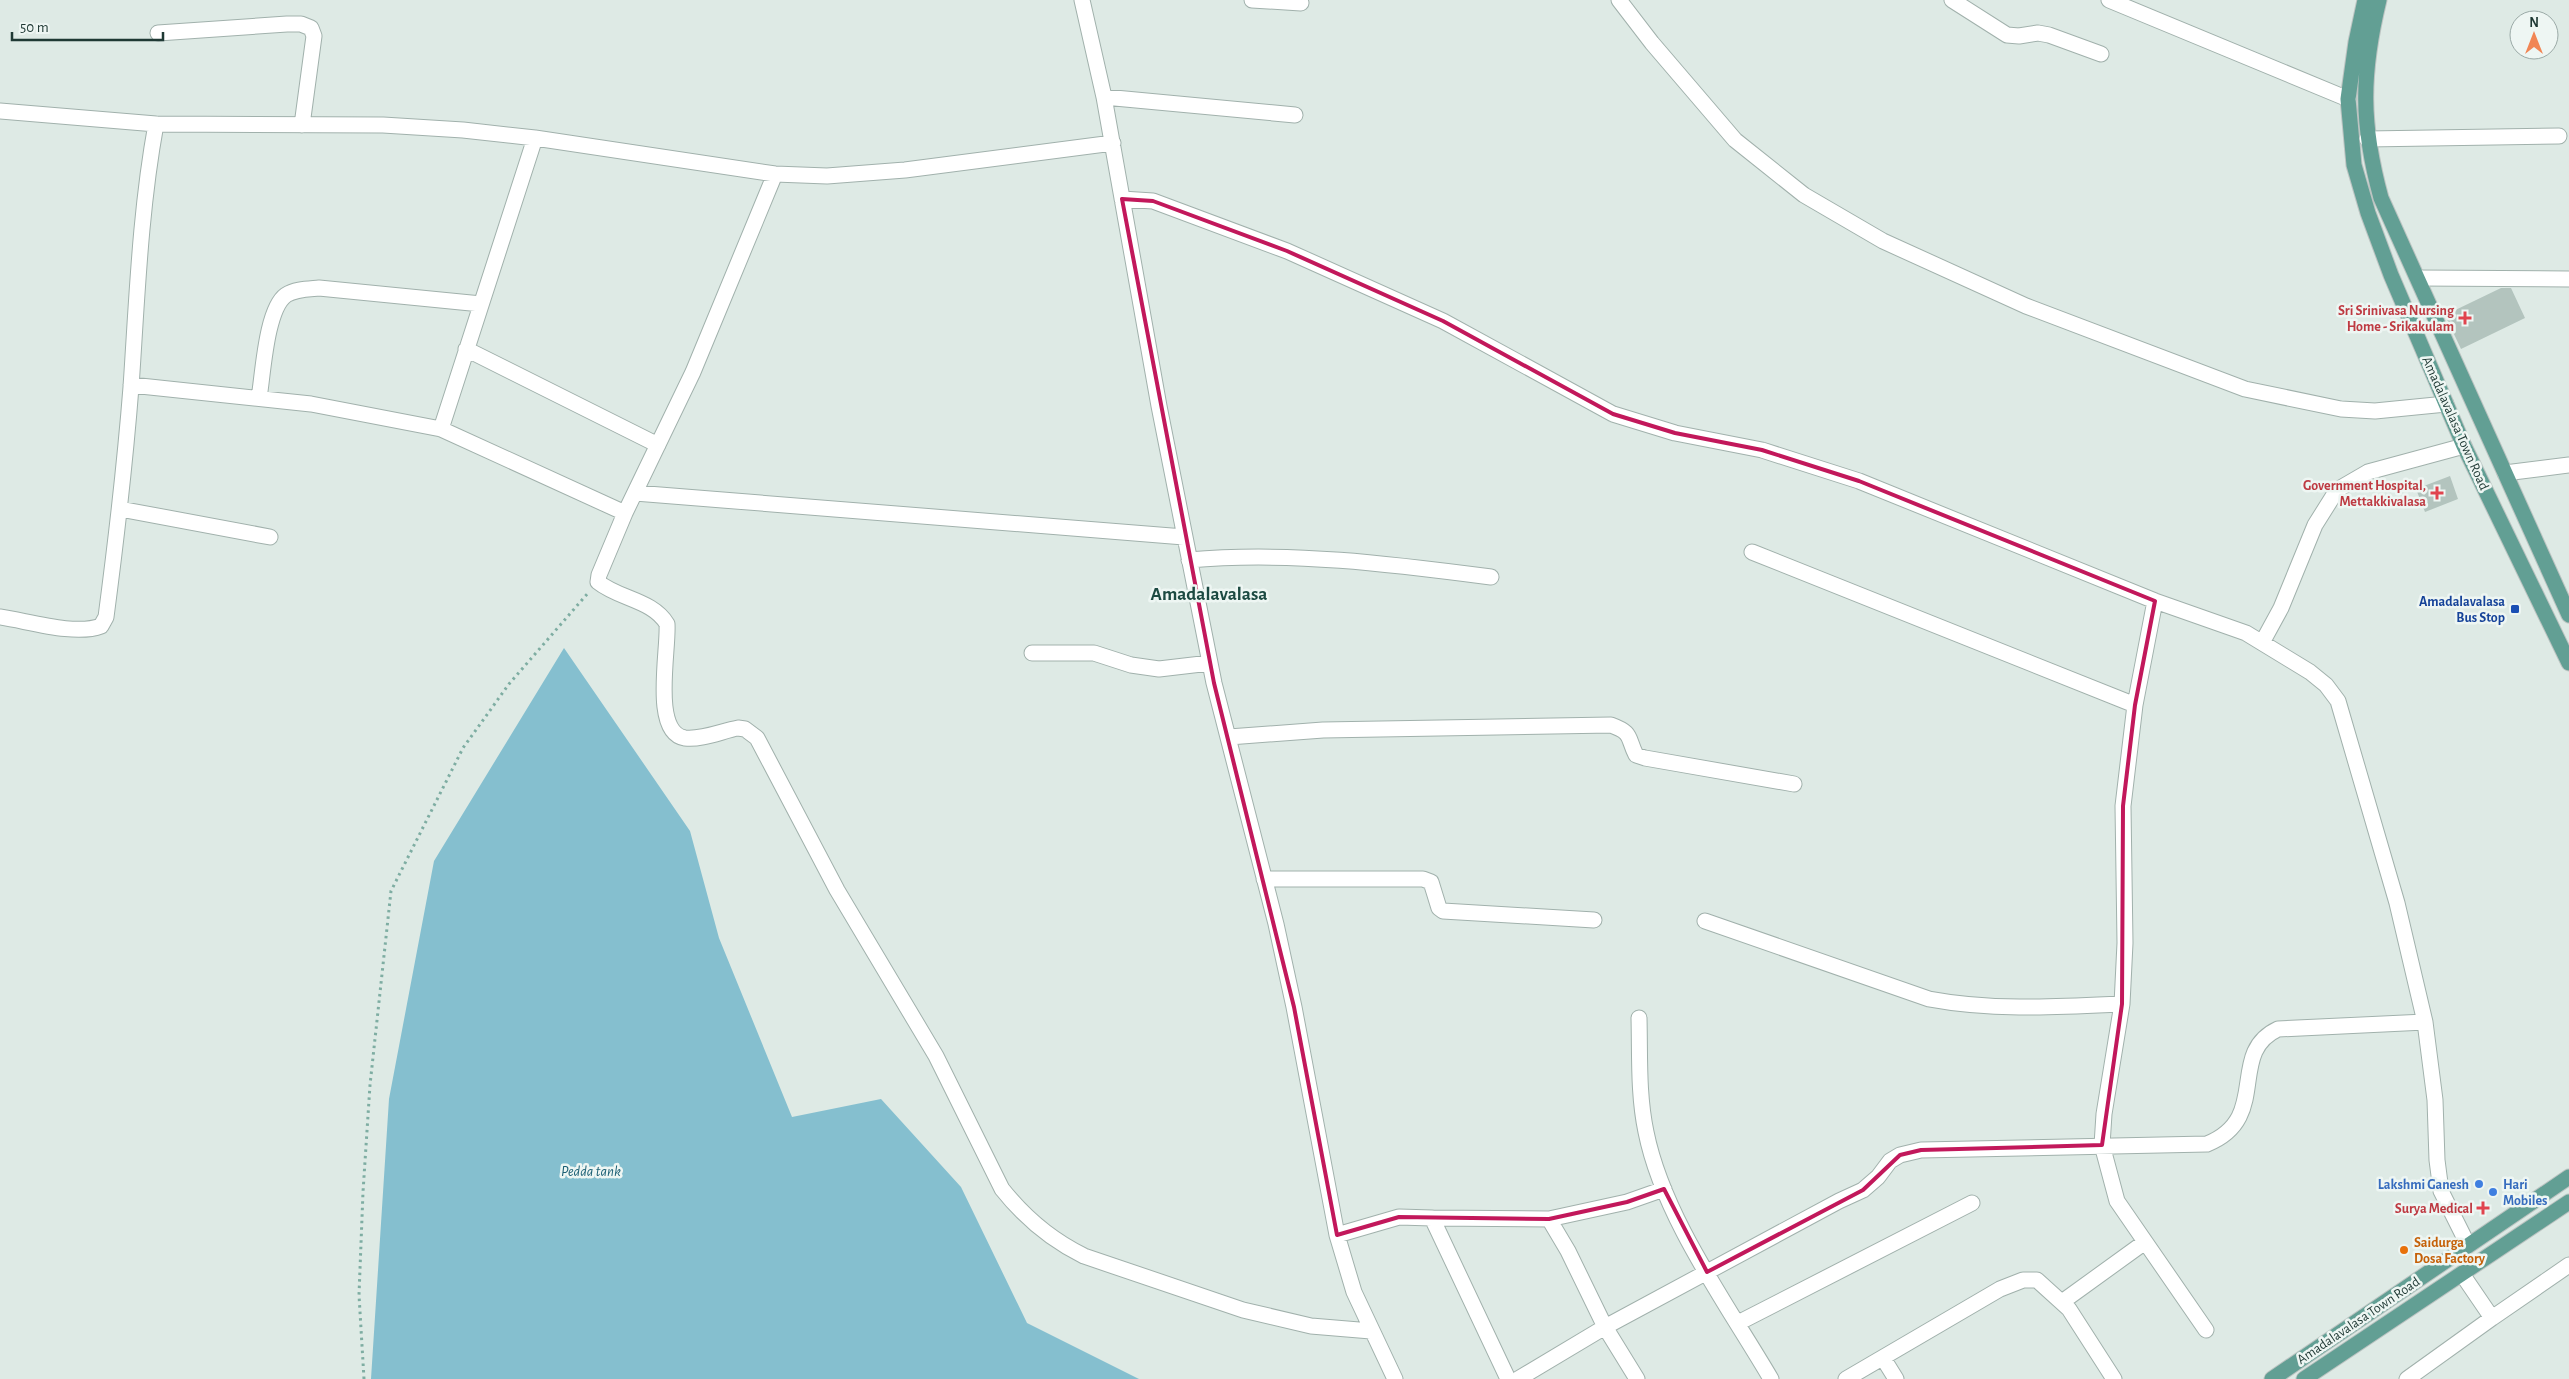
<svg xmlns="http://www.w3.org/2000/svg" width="2569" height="1379" viewBox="0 0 2569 1379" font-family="'Alegreya Sans',sans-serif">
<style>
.water{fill:#85bfcf}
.building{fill:#b3c4be}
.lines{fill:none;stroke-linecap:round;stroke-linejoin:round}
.minor-casing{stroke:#a1b1ac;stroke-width:17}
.major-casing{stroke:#bcc4c2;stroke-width:17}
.path{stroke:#7eada2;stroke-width:3;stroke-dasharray:2.5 4;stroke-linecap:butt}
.minor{stroke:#fff;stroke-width:15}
.major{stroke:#629f94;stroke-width:15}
.marked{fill:none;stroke:#c2185b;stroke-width:4;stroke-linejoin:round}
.health-dot{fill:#e0444e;stroke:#eef6f3;stroke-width:2}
.transit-dot{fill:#1a4fb4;stroke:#eef6f3;stroke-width:2}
.shop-dot{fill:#3f7fe0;stroke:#eef6f3;stroke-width:2}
.food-dot{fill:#e8710a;stroke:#eef6f3;stroke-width:2}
.labels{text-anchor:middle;stroke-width:5;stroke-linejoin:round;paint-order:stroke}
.health-label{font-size:14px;font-weight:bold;fill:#be3a42;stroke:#eef6f3;text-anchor:end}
.street-label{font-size:14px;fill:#1f3934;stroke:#eef6f3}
.transit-label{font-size:14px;font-weight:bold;fill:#164399;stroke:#eef6f3;text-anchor:end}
.shop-label{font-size:14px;font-weight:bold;fill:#366cbe;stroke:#eef6f3;text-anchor:end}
.food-label{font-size:14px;font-weight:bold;fill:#c56008;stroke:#eef6f3;text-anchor:start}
.water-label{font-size:15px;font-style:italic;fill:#1b5f74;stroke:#eef6f3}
.district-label{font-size:19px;font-weight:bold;fill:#1c4a42;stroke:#eef6f3}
</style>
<rect width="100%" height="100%" fill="#deeae5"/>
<path class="water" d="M564,648L690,831L719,938L792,1117L881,1099L961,1187L1027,1323L1139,1379H371L389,1099L434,861Z"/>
<path class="building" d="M2501,288H2511L2525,318L2461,349L2445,315Z
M2450,476L2458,499L2425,512L2416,489Z"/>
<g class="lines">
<g class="minor-casing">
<path id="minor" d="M1082,0L1104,97L1159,406L1214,683L1276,924L1294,1007L1337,1235L1354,1292L1395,1379
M1252,0L1301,3
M1619,0L1652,43L1735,140L1804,195L1883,241L2026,306L2245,389L2341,409L2375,411L2446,404
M1952,0L2007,35L2019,36L2038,33L2049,35L2101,54
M2109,0L2348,99
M158,33L287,24H301L311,28L314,36L302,125
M1104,97L1295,115
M0,111L156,124L383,125L463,130L535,138L775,174L827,176L905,170L1113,143
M2367,139L2559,136
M775,174L693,372L625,513L599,575L598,582C619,599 653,600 667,624C669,649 651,733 685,738C702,740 722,731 738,728L745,729L757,738L837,890L936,1056L1002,1189C1025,1218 1051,1240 1084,1256L1243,1310L1311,1326L1371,1331
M1122,199L1153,201L1287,251L1443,321L1613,414L1675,433L1762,450L1859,481L2155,601L2246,633L2310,672L2326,685L2338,701L2397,903L2425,1022L2435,1100L2437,1160L2441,1191L2468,1245
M2418,278L2569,279
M466,349L658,445
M131,385L311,404L441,429L625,513
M259,398C263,375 266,309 286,295C295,289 309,289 319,288L481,304
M441,429L535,138
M2505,473L2569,465
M635,493L1184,537
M120,509L270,537
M1752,552L2135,705
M1189,560C1289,551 1391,564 1491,577
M2155,601L2135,705L2123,806L2125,943L2122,1004L2104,1114L2102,1145L2117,1201L2206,1330
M0,617C28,621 75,636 101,626L106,617C116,541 125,464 131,387C137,299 140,211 156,124
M2263,641L2281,608L2315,525L2337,490L2368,472L2464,446
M1032,653H1094L1131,665L1159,669L1210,663
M1229,737L1323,730L1611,725C1633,733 1627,737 1636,755L1645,758L1794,784
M1264,879H1423L1431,882L1439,908L1443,911L1594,920
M1705,921L1929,999C1993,1011 2057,1007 2122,1004
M1639,1018C1640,1056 1638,1094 1646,1132C1663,1217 1727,1304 1771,1379
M1432,1218L1549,1219L1627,1202L1664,1189
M1549,1219L1568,1251L1605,1327L1637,1379
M1337,1235L1399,1217L1432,1218L1508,1379
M2462,1274L2492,1318L2569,1265
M2062,1302L2145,1242
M1738,1323L1972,1203
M1883,1358L1896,1379
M1518,1379L1605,1327L1839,1201L1863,1190L1878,1177L1890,1161L1900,1155L1921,1150L2207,1144C2272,1118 2226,1053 2278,1029L2425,1022
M1846,1379L2000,1289L2023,1280H2037L2069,1309L2114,1379
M2407,1379L2492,1318"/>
</g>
<g class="major-casing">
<path id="major" d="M2365,0L2356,42L2348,99L2354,165L2368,213L2391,275L2464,446L2569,663
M2379,0C2361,74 2361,125 2381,198L2569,615
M2272,1379L2569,1177
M2304,1379L2569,1202"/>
</g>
<path class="path" d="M364,1379L359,1295L363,1192L370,1085L391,891L463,748L509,684L588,593"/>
<use href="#minor" class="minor"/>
<use href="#major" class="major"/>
</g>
<path class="marked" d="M1122,199L1153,201L1287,251L1443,321L1613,414L1675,433L1762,450L1859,481L2155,601L2135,705L2123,806L2122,1004L2102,1145L1921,1150L1900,1155L1863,1190L1707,1272L1664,1189L1627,1202L1549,1219L1399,1217L1337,1235L1294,1007L1214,683Z"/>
<g class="health-dot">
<path d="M2462.5 310.5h5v5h5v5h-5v5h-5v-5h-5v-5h5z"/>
<path d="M2434.5 485.5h5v5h5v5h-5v5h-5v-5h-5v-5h5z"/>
<path d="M2480.5 1200.5h5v5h5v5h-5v5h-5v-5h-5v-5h5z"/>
</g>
<rect class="transit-dot" x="2510" y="604" width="10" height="10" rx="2.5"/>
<g class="shop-dot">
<circle cx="2479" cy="1184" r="5"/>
<circle cx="2493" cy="1192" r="5"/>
</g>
<circle class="food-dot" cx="2404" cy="1250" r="5"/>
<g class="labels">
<g class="health-label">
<text x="2454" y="315">Sri Srinivasa Nursing<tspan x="2454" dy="16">Home - Srikakulam</tspan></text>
<text x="2426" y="490">Government Hospital,<tspan x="2426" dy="16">Mettakkivalasa</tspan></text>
<text x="2473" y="1213">Surya Medical</text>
</g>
<g class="street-label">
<text transform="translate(2456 423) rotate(66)" y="5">Amadalavalasa Town Road</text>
<text transform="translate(2358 1320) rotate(-34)" y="5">Amadalavalasa Town Road</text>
</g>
<g class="transit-label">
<text x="2505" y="606">Amadalavalasa<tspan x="2505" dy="16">Bus Stop</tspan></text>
</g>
<g class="shop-label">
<text x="2469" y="1189">Lakshmi Ganesh</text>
<text x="2503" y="1189" text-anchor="start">Hari<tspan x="2503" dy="16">Mobiles</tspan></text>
</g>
<g class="food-label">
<text x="2414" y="1247">Saidurga<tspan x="2414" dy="16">Dosa Factory</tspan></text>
</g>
<g class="water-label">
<text x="591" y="1176">Pedda tank</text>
</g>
<g class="district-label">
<text x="1209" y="600">Amadalavalasa</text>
</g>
</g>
<g transform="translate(2534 35)"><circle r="24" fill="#eef6f3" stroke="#9baaa7"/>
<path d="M0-4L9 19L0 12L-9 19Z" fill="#f18554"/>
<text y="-8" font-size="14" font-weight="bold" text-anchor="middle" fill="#1f3934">N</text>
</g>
<path d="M12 32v8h151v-8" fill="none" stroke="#1f3934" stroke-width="2.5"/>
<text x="20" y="32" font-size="15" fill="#1f3934" stroke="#eef6f3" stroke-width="4" paint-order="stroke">50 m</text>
</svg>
